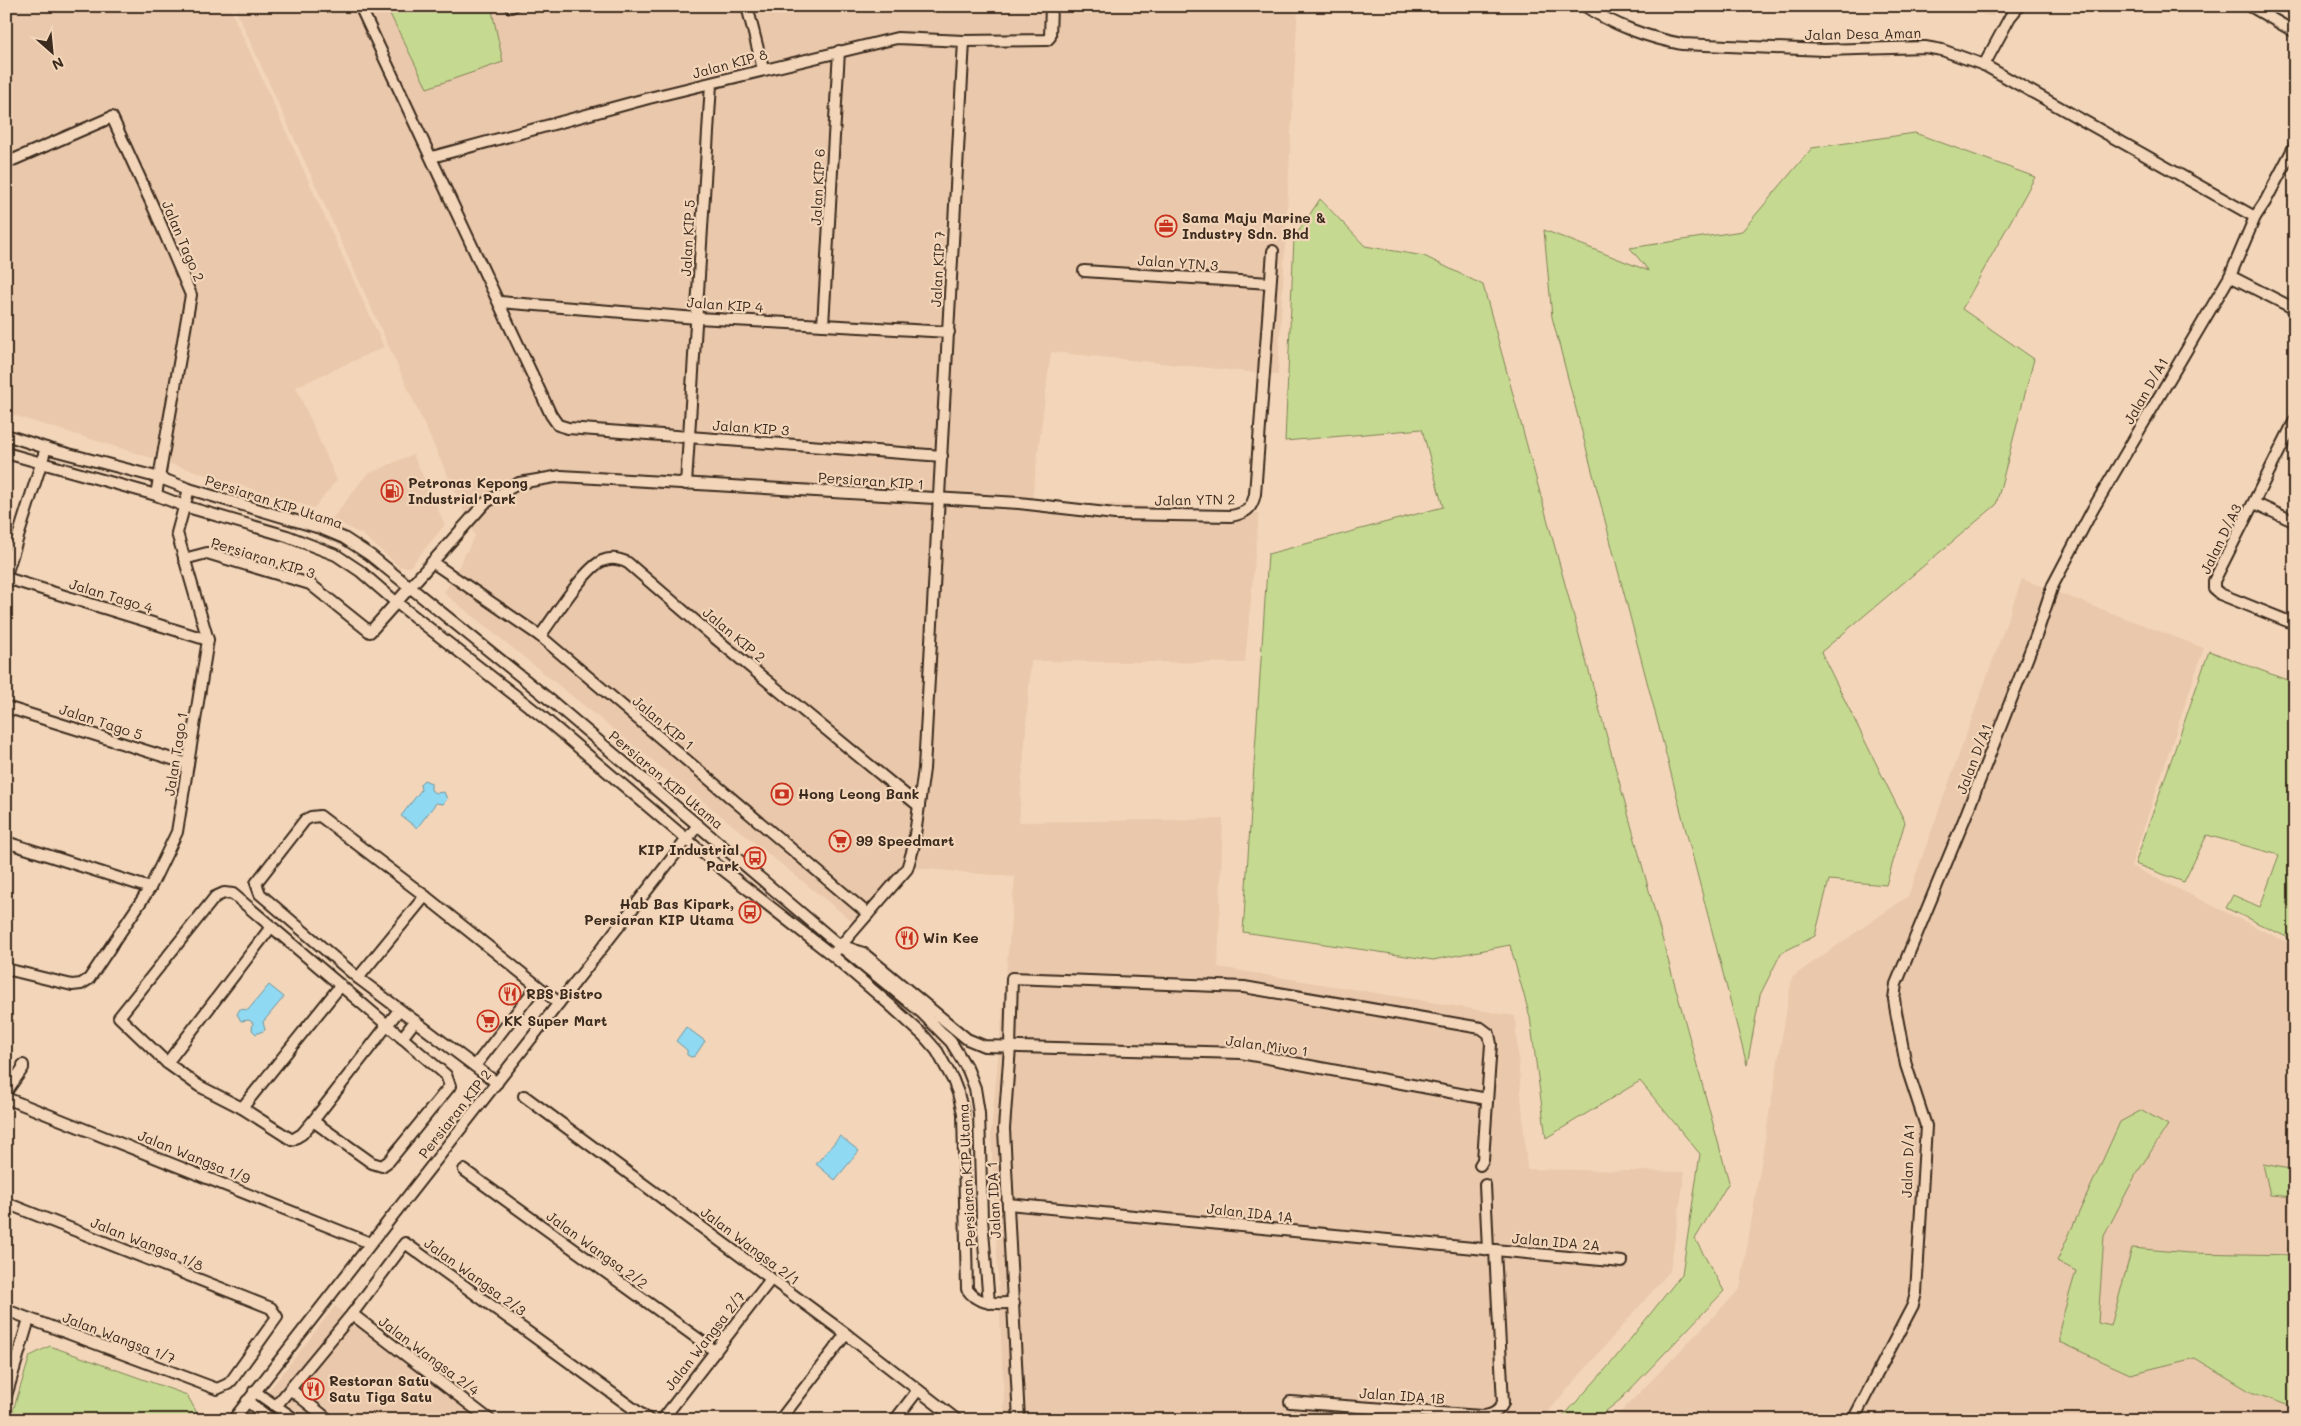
<svg xmlns="http://www.w3.org/2000/svg" width="2301" height="1426" viewBox="0 0 2301 1426" font-family="Mali,sans-serif">
  <style>
    .built { fill: #eac8ab }
    .green { fill: #c5da90; stroke: #808257 }
    .water { fill: #90d9f2; stroke: #6e939d }
    .lines { fill: none; stroke-linecap: round; stroke-linejoin: round }
    .minor-casing { stroke: #3b2a1e; stroke-width: 14 }
    .minor { stroke: #f3d6b9; stroke-width: 10 }
    .labels { text-anchor: middle; stroke-width: 4.5; stroke-linejoin: round; paint-order: stroke }
    .street-label { font-size: 14px; fill: #3b2a1e; stroke: #f3d6b9 }
    .poi-label { font-size: 14px; font-weight: bold; fill: #3b2a1e; stroke: #f3d6b9; text-anchor: start }
  </style>
  <rect width="100%" height="100%" fill="#f3d6b9"/>
  <filter id="ink" filterUnits="userSpaceOnUse"><feTurbulence type="fractalNoise" baseFrequency=".02" numOctaves="2"/><feDisplacementMap in="SourceGraphic" scale="10" xChannelSelector="R" yChannelSelector="G"/><feConvolveMatrix kernelMatrix="1 2 1 2 8 2 1 2 1" color-interpolation-filters="sRGB"/></filter>
  <g filter="url(#ink)">
    <g class="built">
      <polygon points="6,6 229,6 384,347 296,387 337,480 314,508 6,413"/>
      <polygon points="234,6 1298,6 1278,375 1051,352 1032,499 1259,513 1245,663 1031,661 1019,822 1223,819 1218,967 1515,1016 1527,1169 1685,1172 1670,1271 1541,1420 1005,1420 991,1133 1015,877 915,868 858,926 444,593 475,536"/>
      <polygon points="1956,6 1998,6 1993,16 1957,10"/>
      <polygon points="413,454 445,525 410,567 400,567 363,535 332,519 366,475"/>
      <polygon points="2022,579 2204,648 2131,866 2295,946 2295,1420 1613,1420 1740,1289 1792,977 1908,896"/>
      <polygon points="335,1306 480,1420 336,1420 329,1414 324,1420 246,1420"/>
    </g>
    <g class="green">
      <polygon points="386,6 491,6 503,62 427,88"/>
      <polygon points="1915,133 2035,177 1962,309 2034,359 1996,505 1821,652 1905,822 1886,885 1829,880 1815,936 1781,953 1760,995 1747,1065 1552,317 1544,230 1649,271 1630,248 1742,231 1812,148"/>
      <polygon points="1320,199 1365,246 1424,256 1483,285 1729,1182 1695,1239 1724,1291 1621,1399 1595,1420 1560,1420 1612,1362 1682,1274 1700,1154 1640,1081 1546,1138 1530,1017 1510,945 1433,960 1243,932 1268,554 1443,507 1422,429 1285,441 1294,238"/>
      <polygon points="2209,651 2295,683 2295,941 2226,908 2233,895 2260,907 2279,855 2207,835 2184,882 2135,864"/>
      <polygon points="2142,1110 2168,1125 2135,1176 2104,1236 2098,1323 2111,1326 2132,1248 2189,1253 2295,1255 2295,1408 2251,1392 2195,1358 2130,1374 2060,1342 2060,1326 2076,1271 2057,1261 2120,1122"/>
      <polygon points="2263,1164 2295,1170 2295,1197 2270,1195"/>
      <polygon points="50,1346 187,1395 201,1420 10,1420 30,1356"/>
    </g>
    <g class="water">
      <polygon points="424,780 431,783 431,790 435,793 444,792 447,799 443,804 436,803 417,828 401,816 421,790 420,784"/>
      <polygon points="269,985 284,997 263,1022 265,1030 256,1034 252,1030 253,1023 249,1020 241,1021 237,1014 240,1009 248,1010"/>
      <polygon points="686,1027 705,1041 695,1056 691,1057 687,1055 687,1050 676,1041"/>
      <polygon points="840,1136 859,1151 835,1180 816,1164"/>
    </g>
    <g class="lines">
      <g class="minor-casing">
        <g id="minor">
          <polyline points="360,6 551,415 558,425 568,428 942,456"/>
          <polyline points="747,6 763,69"/>
          <path d="M 1585,6 C 1613,25 1649,38 1682,44 L 1824,50 L 1925,47 L 1942,50 L 1984,65 L 2255,217"/>
          <polyline points="2250,6 2295,32"/>
          <polyline points="511,7 513,6"/>
          <polyline points="1984,65 2010,17 2019,6"/>
          <polyline points="432,157 649,98 897,38 964,41 1047,40 1050,37 1051,6"/>
          <polyline points="6,163 112,117 155,211 191,295 156,495"/>
          <polyline points="1084,271 1270,283"/>
          <polyline points="2230,276 2295,309"/>
          <polyline points="500,302 697,318 949,332"/>
          <polyline points="823,325 839,51"/>
          <polyline points="2295,420 2214,581 2214,589 2220,594 2295,624"/>
          <polyline points="6,435 46,448 160,478 189,489 320,528 344,538 370,555 555,704 840,946 921,1012 951,1042 968,1070 975,1088 979,1113 982,1219 989,1303"/>
          <path d="M 6,453 L 156,495 L 184,506 L 287,536 L 336,555 L 360,571 L 397,603 L 544,718 L 717,865 L 832,955 L 889,1004 L 923,1035 L 937,1051 L 953,1080 L 958,1093 L 963,1113 L 967,1289 C 978,1306 996,1303 1014,1303"/>
          <polyline points="686,484 711,84"/>
          <polyline points="2254,503 2295,522"/>
          <path d="M 184,559 L 207,553 L 310,584 L 370,632 L 485,503 L 519,483 L 561,476 L 1019,503 L 1115,514 L 1231,516 C 1246,513 1252,509 1255,494 L 1273,251"/>
          <polyline points="432,562 540,636 868,914"/>
          <polyline points="6,575 46,448"/>
          <polyline points="6,578 208,640"/>
          <path d="M 540,636 C 553,619 584,569 602,561 C 611,557 620,559 628,563 L 715,638 L 919,806"/>
          <polyline points="6,707 188,764"/>
          <polyline points="6,842 150,888"/>
          <polyline points="846,947 863,953 967,1039 984,1046 1241,1053 1487,1099"/>
          <polyline points="836,951 907,869 913,849 924,769 964,41"/>
          <polyline points="6,969 72,985 81,984 89,979 150,888 177,832 208,640 177,533 189,489"/>
          <polyline points="358,978 425,896"/>
          <polyline points="402,1038 415,1021"/>
          <polyline points="167,1063 271,927"/>
          <polyline points="475,1066 537,986"/>
          <polyline points="497,1083 358,978 260,894 256,883 305,820 311,817 320,816 425,896 559,1003"/>
          <polyline points="6,1092 23,1068 23,1065"/>
          <polyline points="524,1096 846,1334 957,1420"/>
          <polyline points="6,1098 370,1243"/>
          <polyline points="242,1108 341,985"/>
          <polyline points="313,1121 372,1163 382,1166 389,1161 450,1086 446,1075 233,894 224,893 215,897 119,1017 167,1063 199,1086 242,1108 292,1140 302,1134 313,1121 399,1010"/>
          <polyline points="464,1170 715,1351"/>
          <polyline points="1485,1185 1488,1250"/>
          <polyline points="6,1203 271,1308 277,1317 232,1380 228,1384 217,1389 6,1310"/>
          <polyline points="1008,1204 1622,1262"/>
          <polyline points="352,1314 490,1420"/>
          <polyline points="290,1389 329,1420"/>
          <polyline points="254,1391 296,1420"/>
          <polyline points="6,1396 29,1319"/>
          <polyline points="247,1401 272,1420"/>
          <path d="M 1290,1402 L 1481,1416 C 1491,1416 1498,1413 1503,1403 L 1495,1250"/>
          <polyline points="276,1406 352,1314 405,1243 649,1420"/>
          <polyline points="233,1420 698,825"/>
          <polyline points="662,1420 771,1279"/>
          <polyline points="780,1420 846,1334"/>
          <polyline points="895,1420 918,1390"/>
          <polyline points="1019,1420 1004,1129 1010,1047 1012,978 1244,987 1481,1028 1489,1034 1491,1044 1483,1160 1480,1165"/>
          <polyline points="1853,1420 1913,1305 1916,1293 1926,1126 1906,1065 1896,1012 1894,999 1896,984 1964,820 2036,636 2053,585 2093,509 2230,276 2255,217 2265,202 2295,145"/>
        </g>
      </g>
      <use href="#minor" class="minor"/>
    </g>
  </g>
  <defs>
    <g id="office-ring" transform="scale(1.125)"><circle r="9.5" fill="#f3d6b9" stroke="#c8321e" stroke-width="1.5"/><path d="M-6-3h4V-5.5h4V-3h4V5H-6ZM-1-4.5V-3h2v-1.5ZM-6 0V1H6V0Z" fill="#c8321e"/></g>
    <g id="fuel-ring" transform="scale(1.125)"><circle r="9.5" fill="#f3d6b9" stroke="#c8321e" stroke-width="1.5"/><path d="M-5.5-6h7V0h2V4h1.3V-2.5L3-4.5l.8-.8L6-3V5H2.5V1h-1V6h-7ZM-4.2-4.7v3.2H.2V-4.7Z" fill="#c8321e"/></g>
    <g id="bank-ring" transform="scale(1.125)"><circle r="9.5" fill="#f3d6b9" stroke="#c8321e" stroke-width="1.5"/><path d="M-6-4H6V4H-6ZM0-2.3a2.3 2.3 0 1 0 0 4.6a2.3 2.3 0 1 0 0-4.6Z" fill="#c8321e"/></g>
    <g id="supermarket-ring" transform="scale(1.125)"><circle r="9.5" fill="#f3d6b9" stroke="#c8321e" stroke-width="1.5"/><path d="M-6-5.5h2.5l.6 2H6L4.5 2H-2.5L-4.4-4H-6ZM-1.5 3.2a1.3 1.3 0 1 0 .1 0ZM3 3.2a1.3 1.3 0 1 0 .1 0Z" fill="#c8321e"/></g>
    <g id="bus-ring" transform="scale(1.125)"><circle r="9.5" fill="#f3d6b9" stroke="#c8321e" stroke-width="1.5"/><path d="M-5-6H5V4H4V6H2V4H-2V6H-4V4H-5ZM-3.5-4V0h7V-4ZM-3.5 1.2v1.5H-2V1.2ZM2 1.2v1.5H3.5V1.2Z" fill="#c8321e"/></g>
    <g id="restaurant-ring" transform="scale(1.125)"><circle r="9.5" fill="#f3d6b9" stroke="#c8321e" stroke-width="1.5"/><path d="M-5-6h1v4h1v-4h1v4h1v-4h1v5L-1.5 .5V6h-2V.5L-5-1ZM5-6V6H3V1.5H1.5Q1.5-4 5-6Z" fill="#c8321e"/></g>
  </defs>
  <g fill-rule="evenodd">
    <use href="#office-ring" x="1166" y="226"/>
    <use href="#fuel-ring" x="392" y="491"/>
    <use href="#bank-ring" x="782" y="794"/>
    <use href="#supermarket-ring" x="840" y="841"/>
    <use href="#bus-ring" x="755" y="858"/>
    <use href="#bus-ring" x="750" y="912"/>
    <use href="#restaurant-ring" x="907" y="938"/>
    <use href="#restaurant-ring" x="510" y="994"/>
    <use href="#supermarket-ring" x="488" y="1021"/>
    <use href="#restaurant-ring" x="313" y="1389"/>
  </g>
  <g class="labels">
    <g class="street-label">
      <text transform="translate(1863 34) rotate(-1)" y="5">Jalan Desa Aman</text>
      <text transform="translate(730 64) rotate(-15)" y="5">Jalan KIP 8</text>
      <text transform="translate(818 187) rotate(-87)" y="5">Jalan KIP 6</text>
      <text transform="translate(688 238) rotate(-87)" y="5">Jalan KIP 5</text>
      <text transform="translate(183 241) rotate(67)" y="5">Jalan Tago 2</text>
      <text transform="translate(1178 263) rotate(4)" y="5">Jalan YTN 3</text>
      <text transform="translate(938 269) rotate(-87)" y="5">Jalan KIP 7</text>
      <text transform="translate(725 305) rotate(4)" y="5">Jalan KIP 4</text>
      <text transform="translate(2146 391) rotate(-60)" y="5">Jalan D/A1</text>
      <text transform="translate(751 428) rotate(4)" y="5">Jalan KIP 3</text>
      <text transform="translate(871 481) rotate(4)" y="5">Persiaran KIP 1</text>
      <text transform="translate(1195 500) rotate(-1)" y="5">Jalan YTN 2</text>
      <text transform="translate(274 502) rotate(18)" y="5">Persiaran KIP Utama</text>
      <text transform="translate(2221 539) rotate(-64)" y="5">Jalan D/A3</text>
      <text transform="translate(263 558) rotate(17)" y="5">Persiaran KIP 3</text>
      <text transform="translate(111 596) rotate(17)" y="5">Jalan Tago 4</text>
      <text transform="translate(734 635) rotate(40)" y="5">Jalan KIP 2</text>
      <text transform="translate(101 722) rotate(18)" y="5">Jalan Tago 5</text>
      <text transform="translate(663 723) rotate(40)" y="5">Jalan KIP 1</text>
      <text transform="translate(176 754) rotate(-81)" y="5">Jalan Tago 1</text>
      <text transform="translate(1974 759) rotate(-69)" y="5">Jalan D/A1</text>
      <text transform="translate(666 780) rotate(40)" y="5">Persiaran KIP Utama</text>
      <text transform="translate(1267 1046) rotate(8)" y="5">Jalan Mivo 1</text>
      <text transform="translate(455 1114) rotate(-52)" y="5">Persiaran KIP 2</text>
      <text transform="translate(194 1157) rotate(22)" y="5">Jalan Wangsa 1/9</text>
      <text transform="translate(1908 1161) rotate(-88)" y="5">Jalan D/A1</text>
      <text transform="translate(967 1175) rotate(-93)" y="5">Persiaran KIP Utama</text>
      <text transform="translate(994 1200) rotate(-93)" y="5">Jalan IDA 1</text>
      <text transform="translate(1250 1213) rotate(6)" y="5">Jalan IDA 1A</text>
      <text transform="translate(1556 1242) rotate(5)" y="5">Jalan IDA 2A</text>
      <text transform="translate(147 1244) rotate(22)" y="5">Jalan Wangsa 1/8</text>
      <text transform="translate(750 1246) rotate(37)" y="5">Jalan Wangsa 2/1</text>
      <text transform="translate(597 1250) rotate(36)" y="5">Jalan Wangsa 2/2</text>
      <text transform="translate(475 1277) rotate(36)" y="5">Jalan Wangsa 2/3</text>
      <text transform="translate(119 1338) rotate(21)" y="5">Jalan Wangsa 1/7</text>
      <text transform="translate(705 1341) rotate(-52)" y="5">Jalan Wangsa 2/7</text>
      <text transform="translate(429 1356) rotate(37)" y="5">Jalan Wangsa 2/4</text>
      <text transform="translate(1402 1396) rotate(4)" y="5">Jalan IDA 1B</text>
    </g>
    <g class="poi-label">
      <text x="1182" y="223">Sama Maju Marine &amp;<tspan x="1182" dy="16">Industry Sdn. Bhd</tspan></text>
      <text x="408" y="488">Petronas Kepong<tspan x="408" dy="16">Industrial Park</tspan></text>
      <text x="798" y="799">Hong Leong Bank</text>
      <text x="856" y="846">99 Speedmart</text>
      <text x="739" y="855" text-anchor="end">KIP Industrial<tspan x="739" dy="16">Park</tspan></text>
      <text x="734" y="909" text-anchor="end">Hab Bas Kipark,<tspan x="734" dy="16">Persiaran KIP Utama</tspan></text>
      <text x="923" y="943">Win Kee</text>
      <text x="526" y="999">RBS Bistro</text>
      <text x="504" y="1026">KK Super Mart</text>
      <text x="329" y="1386">Restoran Satu<tspan x="329" dy="16">Satu Tiga Satu</tspan></text>
    </g>
  </g>
  <rect width="2301" height="1426" fill="none" stroke="#f3d6b9" stroke-width="25"/>
  <rect x="12" y="12" width="2276" height="1401" fill="none" stroke="#3b2a1e" stroke-width="2" filter="url(#ink)"/>
  <g transform="translate(52 52) rotate(153)" stroke="#f3d6b9" stroke-width="4" paint-order="stroke">
  <path d="M0-4L9 19L0 12L-9 19Z" fill="#3b2a1e"/>
  <text y="-8" font-size="14" font-weight="bold" text-anchor="middle" fill="#3b2a1e">N</text>
  </g>
</svg>
